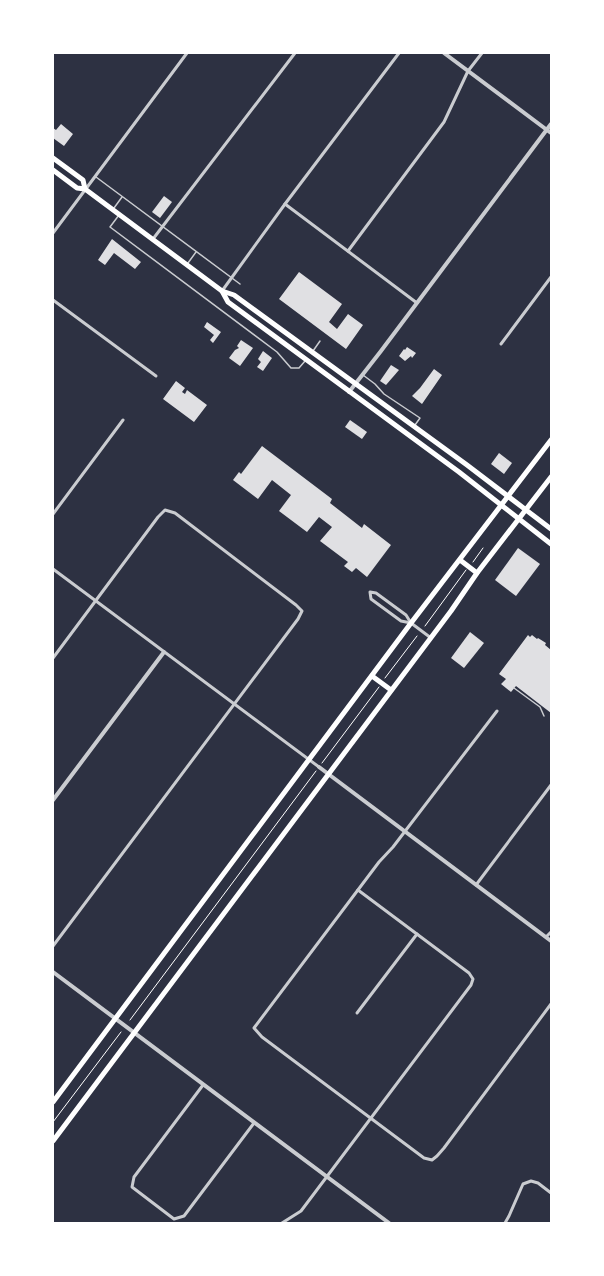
<svg xmlns="http://www.w3.org/2000/svg" width="604" height="1276" viewBox="0 0 604 1276" font-family="'Titillium Web',sans-serif">
  <style>
    .building { fill: #e0e0e3 }
    .lines { fill: none; stroke-linecap: round; stroke-linejoin: round }
    .path { stroke: #fff; stroke-width: 1 }
    .service { stroke: #caccd0; stroke-width: 1.5 }
    .minor { stroke: #caccd0; stroke-width: 3 }
    .tertiary { stroke: #caccd0; stroke-width: 4 }
    .primary { stroke: #fff; stroke-width: 5 }
  </style>
  <rect width="100%" height="100%" fill="#2d3142"/>
  <g class="building">
    <polygon points="61,124 73,134 64,146 53,138 53,128 56,130"/>
    <polygon points="164,196 172,202 160,218 152,212"/>
    <polygon points="112,239 141,262 135,269 114,253 105,265 98,260"/>
    <polygon points="299,272 342,304 329,322 337,329 348,314 363,325 346,349 279,299"/>
    <polygon points="207,322 221,332 213,343 210,340 214,335 204,327"/>
    <polygon points="241,340 253,348 240,366 229,358 235,350 239,348 237,346"/>
    <polygon points="407,347 416,353 412,358 411,356 405,361 399,356 404,349 405,350"/>
    <polygon points="263,351 272,358 263,371 257,367 261,362 258,359"/>
    <polygon points="391,365 399,370 386,385 380,381"/>
    <polygon points="434,369 442,375 422,404 412,396 420,388"/>
    <polygon points="176,381 185,388 182,392 185,394 187,390 207,405 194,422 163,399"/>
    <polygon points="350,420 367,432 362,439 345,427"/>
    <polygon points="262,446 332,499 330,503 362,528 364,524 391,545 367,577 356,568 352,572 344,566 348,562 320,541 332,527 319,517 307,532 279,511 291,495 272,480 258,499 233,480 239,472 241,474"/>
    <polygon points="499,453 512,463 504,474 491,464"/>
    <polygon points="518,548 540,564 516,596 495,580"/>
    <polygon points="470,632 484,643 464,668 451,658"/>
    <polygon points="528,635 530,637 532,635 537,639 538,638 546,643 545,645 551,650 551,713 516,686 511,692 501,684 506,679 499,674"/>
  </g>
  <g class="lines">
    <g class="path">
      <polyline points="473,562 483,548"/>
      <polyline points="425,626 466,570"/>
      <polyline points="385,678 417,636"/>
      <polyline points="322,763 379,687"/>
      <polyline points="130,1020 316,771"/>
      <polyline points="53,1122 121,1032"/>
    </g>
    <g class="service">
      <polyline points="96,177 240,284"/>
      <polyline points="114,208 122,197"/>
      <polyline points="119,215 110,227 277,352 291,368 299,368 305,361"/>
      <polyline points="188,263 196,252"/>
      <polyline points="313,351 320,341"/>
      <polyline points="363,375 375,384 384,394 420,418 415,425"/>
      <polyline points="514,688 540,707 544,716"/>
    </g>
    <g class="minor">
      <polyline points="285,204 417,303"/>
      <polyline points="53,233 187,53"/>
      <polyline points="153,239 295,53"/>
      <polyline points="348,251 444,122 468,71 482,53"/>
      <polyline points="222,291 285,204 399,53"/>
      <polyline points="53,300 156,376"/>
      <polyline points="501,344 551,277"/>
      <polyline points="53,514 123,420"/>
      <polyline points="53,569 319,767"/>
      <polyline points="411,623 401,621 371,599 370,592 376,593 406,615 411,623 431,638"/>
      <polyline points="53,658 158,517 165,510 175,513 296,605 302,611 298,619 53,946"/>
      <polyline points="497,711 393,847 379,862 254,1028 262,1037 424,1158 432,1160 437,1156 444,1148 551,1004"/>
      <polyline points="476,885 551,785"/>
      <polyline points="546,937 551,932"/>
      <polyline points="357,1013 417,934"/>
      <polyline points="203,1085 134,1177 132,1187 174,1219 184,1216 254,1123"/>
      <polyline points="282,1223 301,1211 471,985 473,979 469,973 358,890"/>
      <polyline points="505,1223 509,1216 523,1184 531,1181 538,1183 551,1193"/>
    </g>
    <g class="tertiary">
      <polyline points="444,53 551,133"/>
      <polyline points="349,392 381,351 551,124"/>
      <polyline points="319,767 551,941"/>
      <polyline points="53,800 164,652"/>
      <polyline points="53,972 389,1223"/>
    </g>
    <g class="primary">
      <polyline points="53,158 83,180 85,189"/>
      <polyline points="53,170 77,188 85,189 222,291 234,295 467,465 551,529"/>
      <polyline points="222,291 228,302 459,472 551,544"/>
      <polyline points="460,560 477,573"/>
      <polyline points="372,676 391,690"/>
      <polyline points="53,1102 411,623 551,440"/>
      <polyline points="53,1141 451,611 477,573 551,477"/>
    </g>
  </g>
  <rect width="604" height="1276" fill="none" stroke="#ffffff" stroke-width="108"/>
</svg>
